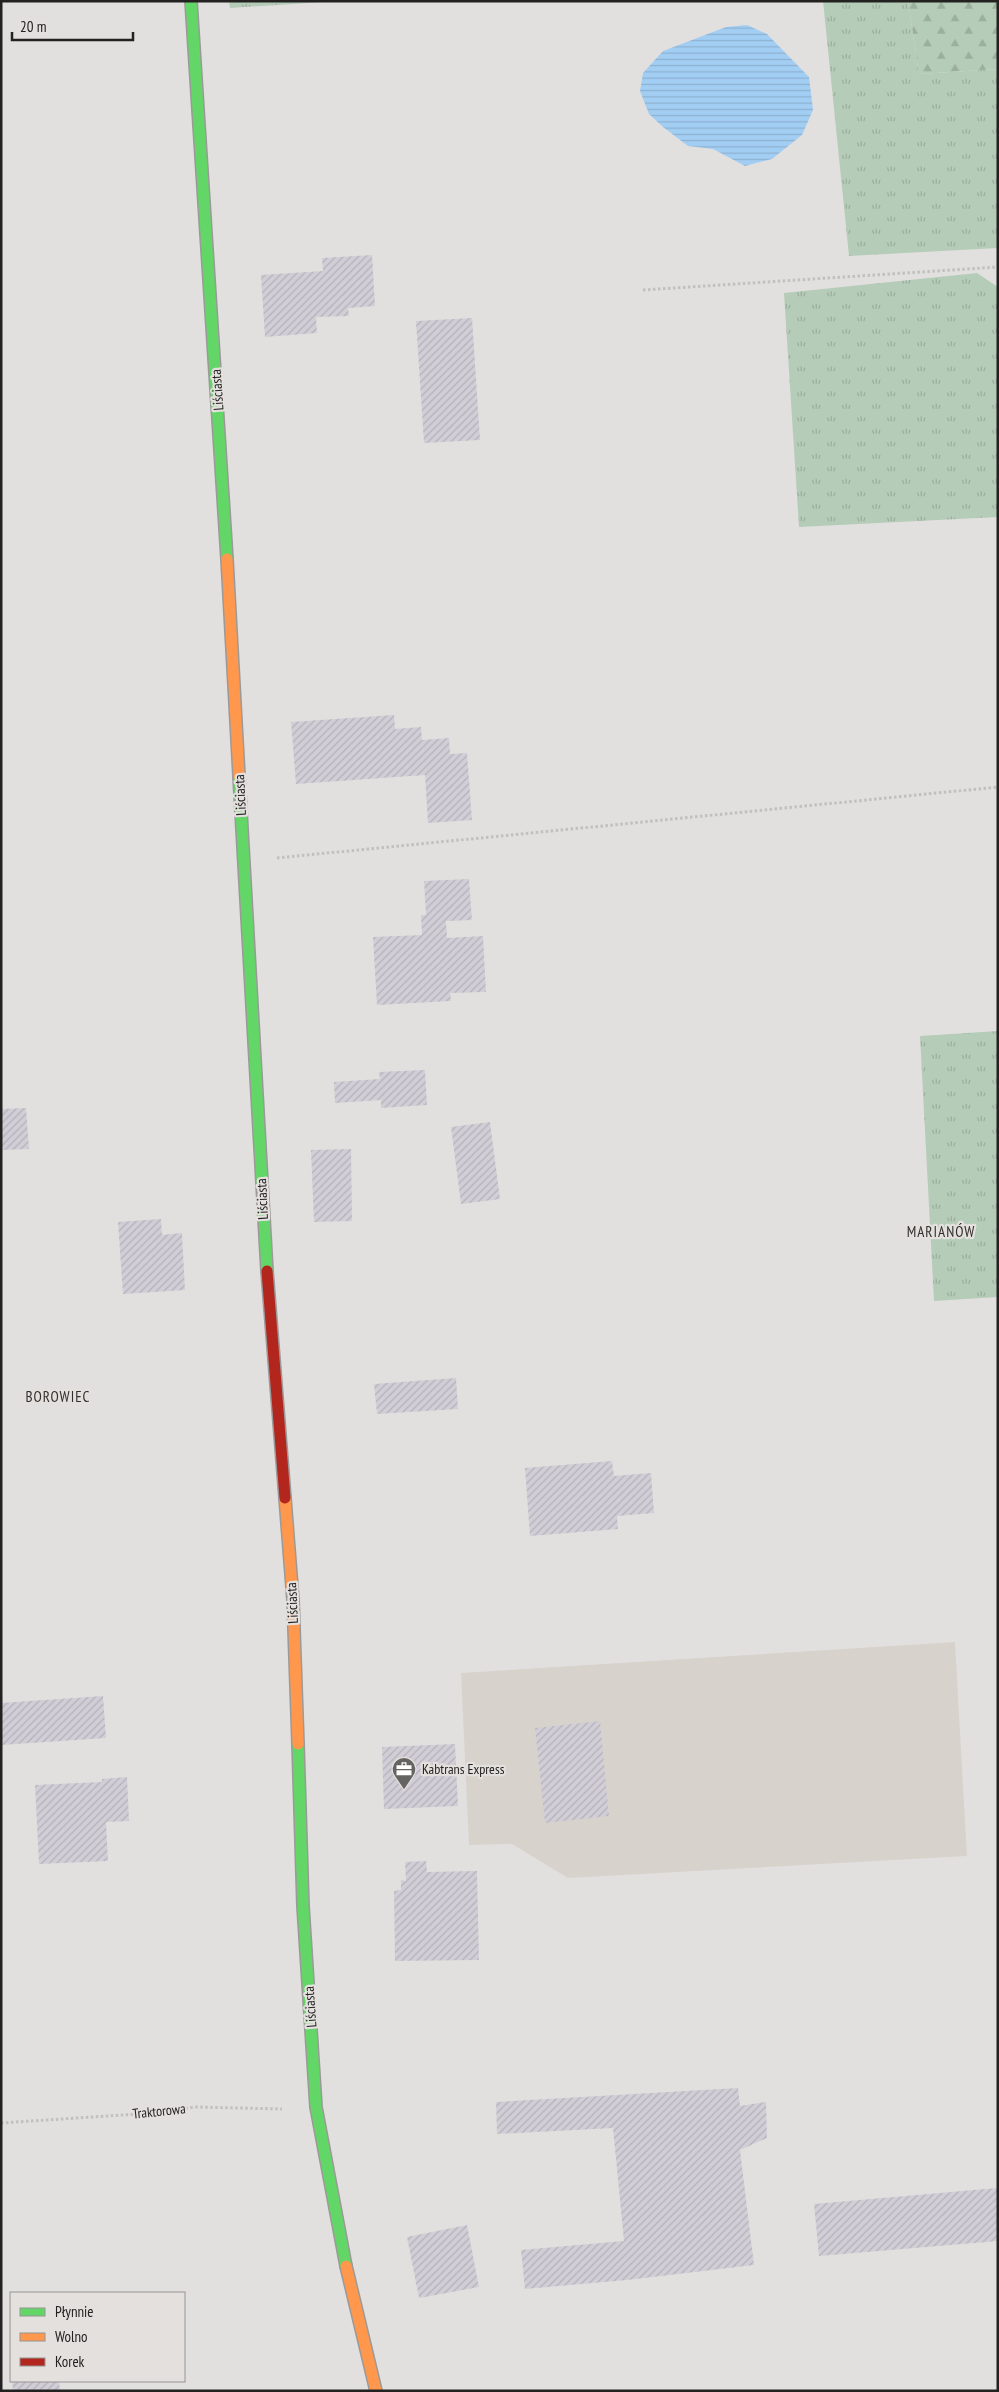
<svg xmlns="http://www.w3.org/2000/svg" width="999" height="2392" viewBox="0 0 999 2392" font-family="'PT Sans Narrow',sans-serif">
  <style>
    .built { fill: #d8d2cd }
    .grass { fill: url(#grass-tufts) }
    .forest { fill: url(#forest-firs) }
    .water { fill: url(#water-rules) }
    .building { fill: url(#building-hatch) }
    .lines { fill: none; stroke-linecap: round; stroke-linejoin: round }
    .fast-casing { stroke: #9c9a99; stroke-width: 14 }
    .slow-casing { stroke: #9c9a99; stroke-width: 14 }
    .jam-casing { stroke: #9c9a99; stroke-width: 14 }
    .path { stroke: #c0c0bf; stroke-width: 3; stroke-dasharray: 2.5 2.5; stroke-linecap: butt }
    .fast { stroke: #63d668; stroke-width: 11 }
    .slow { stroke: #ff974d; stroke-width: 11 }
    .jam { stroke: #b3261e; stroke-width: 11 }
    .labels { text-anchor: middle; stroke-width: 4.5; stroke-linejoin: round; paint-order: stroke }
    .street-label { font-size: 14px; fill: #232221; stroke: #e3e0dd }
    .poi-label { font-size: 14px; fill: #232221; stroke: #e3e0dd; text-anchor: start }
    .neighbourhood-label { font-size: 15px; letter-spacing: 1px; fill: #32302e; stroke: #e3e0dd }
  </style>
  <defs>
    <pattern id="grass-tufts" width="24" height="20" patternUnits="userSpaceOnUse" patternTransform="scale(1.25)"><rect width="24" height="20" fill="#b5ccb8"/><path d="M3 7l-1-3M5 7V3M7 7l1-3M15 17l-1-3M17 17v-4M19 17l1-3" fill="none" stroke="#9baf9e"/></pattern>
    <pattern id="forest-firs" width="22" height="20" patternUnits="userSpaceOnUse" patternTransform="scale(1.25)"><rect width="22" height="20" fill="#b5ccb8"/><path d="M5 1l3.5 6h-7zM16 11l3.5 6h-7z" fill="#9baf9e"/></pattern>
    <pattern id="water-rules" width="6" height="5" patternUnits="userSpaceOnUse" patternTransform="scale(1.25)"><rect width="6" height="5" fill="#a3cef3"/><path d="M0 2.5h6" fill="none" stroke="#8cb1d0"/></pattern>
    <pattern id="building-hatch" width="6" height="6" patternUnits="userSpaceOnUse" patternTransform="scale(1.25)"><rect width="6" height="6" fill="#d2ced7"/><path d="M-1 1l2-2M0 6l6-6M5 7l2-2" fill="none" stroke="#b4b1b8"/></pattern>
  </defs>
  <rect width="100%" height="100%" fill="#e2e0de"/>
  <polygon class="built" points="955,1642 967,1856 568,1878 512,1844 469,1845 461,1673"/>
  <g class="grass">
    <polygon points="229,1 340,1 230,8"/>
    <polygon points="823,1 908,1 919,74 998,69 998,248 849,256"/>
    <polygon points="977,273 998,287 998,517 799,527 784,293"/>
    <polygon points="998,1031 998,1297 934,1301 920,1036"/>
  </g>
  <polygon class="forest" points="908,1 998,1 998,69 919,74"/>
  <polygon class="water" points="747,25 767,34 809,77 813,110 802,135 772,159 745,166 713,149 688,146 663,127 649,114 640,91 643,73 663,51 726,27"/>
  <g class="building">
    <polygon points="372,255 375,306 348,308 349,316 316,317 317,333 265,337 261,275 323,271 322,258"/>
    <polygon points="472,318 480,440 424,443 416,321"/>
    <polygon points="394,715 395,729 421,727 422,740 449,738 450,754 467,753 472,820 428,823 425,775 296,784 291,722"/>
    <polygon points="469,879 472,920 446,921 447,938 483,936 486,992 450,993 451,1001 377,1005 373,937 422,935 421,915 426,915 424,881"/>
    <polygon points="425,1070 427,1105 381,1108 381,1100 335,1103 334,1082 380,1079 379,1072"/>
    <polygon points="26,1108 29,1149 1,1150 1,1109"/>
    <polygon points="490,1122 500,1199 461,1204 451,1127"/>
    <polygon points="351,1149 352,1221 314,1222 311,1150"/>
    <polygon points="161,1219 162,1235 182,1233 185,1290 123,1294 118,1222"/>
    <polygon points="456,1378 458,1409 377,1414 374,1384"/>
    <polygon points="612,1461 614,1476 651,1473 654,1513 617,1516 618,1529 530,1536 525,1468"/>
    <polygon points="103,1696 106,1738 1,1745 1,1703"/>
    <polygon points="600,1721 609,1816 545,1823 535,1728"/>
    <polygon points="455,1744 458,1806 384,1809 382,1747"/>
    <polygon points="127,1777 129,1821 106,1822 108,1861 39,1864 35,1785 102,1782 102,1779"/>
    <polygon points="426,1861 427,1872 477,1871 479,1960 395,1961 394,1891 401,1890 401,1880 406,1881 405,1862"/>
    <polygon points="738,2088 740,2106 766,2102 767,2138 740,2150 754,2265 627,2280 525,2289 521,2250 624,2241 613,2128 497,2134 496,2102"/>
    <polygon points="997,2188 998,2241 819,2256 814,2204"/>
    <polygon points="467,2225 479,2287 419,2298 407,2237"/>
    <polygon points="12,2381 59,2381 60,2391 13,2391"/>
  </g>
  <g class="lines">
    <g class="fast-casing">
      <g id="fast">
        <polyline points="191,1 227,559"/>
        <polyline points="239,776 267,1271"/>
        <polyline points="298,1744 303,1906 316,2107 346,2266"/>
      </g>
    </g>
    <g class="slow-casing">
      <g id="slow">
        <polyline points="227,559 239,776"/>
        <polyline points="285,1498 293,1600 298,1744"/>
        <polyline points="346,2266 376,2391"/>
      </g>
    </g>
    <g class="jam-casing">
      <polyline id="jam" points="267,1271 285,1498"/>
    </g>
    <g class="path">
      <polyline points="643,290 998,267"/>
      <polyline points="277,858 998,787"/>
      <polyline points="1,2123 153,2113 195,2107 282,2109"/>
    </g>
    <use href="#fast" class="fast"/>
    <use href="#slow" class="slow"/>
    <use href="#jam" class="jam"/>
  </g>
  <defs>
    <g id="office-pin" transform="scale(1.25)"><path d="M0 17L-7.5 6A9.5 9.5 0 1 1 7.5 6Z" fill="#666463" stroke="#e3e0dd"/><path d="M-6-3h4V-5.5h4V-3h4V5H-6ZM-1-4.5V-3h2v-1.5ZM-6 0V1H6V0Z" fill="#fff"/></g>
  </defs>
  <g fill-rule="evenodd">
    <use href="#office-pin" x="404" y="1769"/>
  </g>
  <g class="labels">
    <g class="street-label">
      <text transform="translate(217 390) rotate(-94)" y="5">Liściasta</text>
      <text transform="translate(240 795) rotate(-93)" y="5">Liściasta</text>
      <text transform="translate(262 1199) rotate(-93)" y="5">Liściasta</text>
      <text transform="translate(292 1603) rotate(-93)" y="5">Liściasta</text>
      <text transform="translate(310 2007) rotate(-94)" y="5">Liściasta</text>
      <text transform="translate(159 2111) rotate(-6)" y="5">Traktorowa</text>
    </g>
    <g class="poi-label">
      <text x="422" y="1774">Kabtrans Express</text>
    </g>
    <g class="neighbourhood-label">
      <text x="941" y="1237">MARIANÓW</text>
      <text x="58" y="1402">BOROWIEC</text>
    </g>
  </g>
  <rect width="999" height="2392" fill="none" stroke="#232221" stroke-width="5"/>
  <rect x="10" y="2292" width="175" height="90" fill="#e3e0dd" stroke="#969492"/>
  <rect x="20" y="2308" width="25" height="8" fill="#63d668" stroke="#969492"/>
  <text x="55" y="2317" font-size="15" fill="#232221">Płynnie</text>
  <rect x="20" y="2333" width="25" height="8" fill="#ff974d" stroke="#969492"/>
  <text x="55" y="2342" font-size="15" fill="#232221">Wolno</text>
  <rect x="20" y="2358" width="25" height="8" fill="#b3261e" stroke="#969492"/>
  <text x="55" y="2367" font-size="15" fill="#232221">Korek</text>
  <path d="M12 32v8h121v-8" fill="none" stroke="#232221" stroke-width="2.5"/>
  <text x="20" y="32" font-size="15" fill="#232221" stroke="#e3e0dd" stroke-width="4" paint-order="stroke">20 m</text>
</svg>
